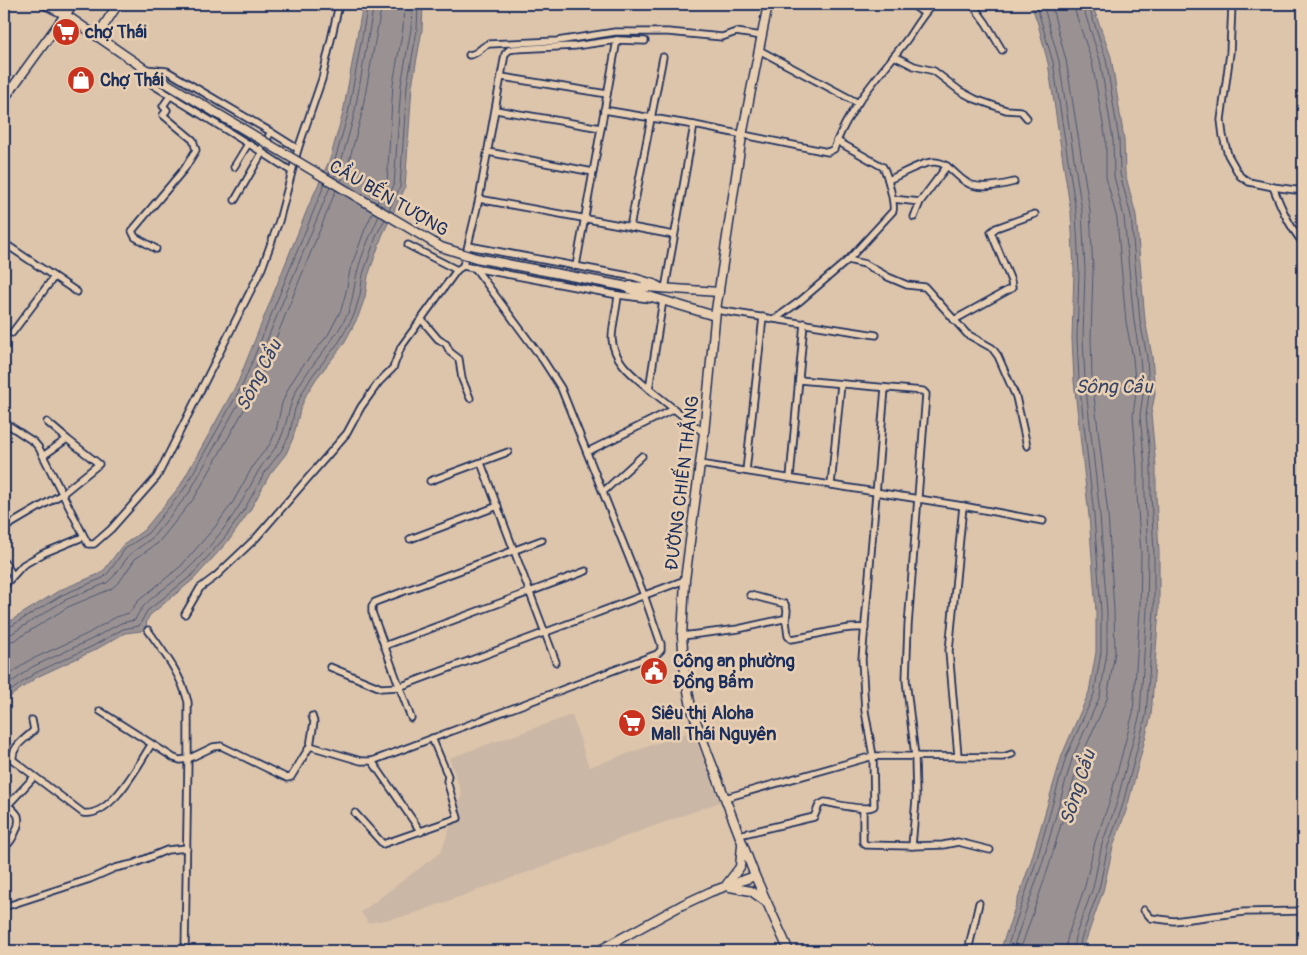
<svg xmlns="http://www.w3.org/2000/svg" width="1307" height="955" viewBox="0 0 1307 955" font-family="Pangolin,sans-serif">
  <style>
    .built { fill: #cbb7a5 }
    .water { fill: #9a9292; stroke: #676a7d }
    .lines { fill: none; stroke-linecap: round; stroke-linejoin: round }
    .shore { stroke: #4e5773; stroke-width: 1 }
    .street-casing { stroke: #1b2f5e; stroke-width: 9 }
    .secondary-casing { stroke: #1b2f5e; stroke-width: 11 }
    .street { stroke: #e9cfb1; stroke-width: 5.5 }
    .secondary { stroke: #e9cfb1; stroke-width: 8 }
    .secondary-bridge-casing { stroke: #1b2f5e; stroke-width: 11; stroke-linecap: butt }
    .secondary-bridge { stroke: #e9cfb1; stroke-width: 8 }
    .labels { text-anchor: middle; stroke-width: 5; stroke-linejoin: round; paint-order: stroke }
    .poi-label { font-size: 18px; font-weight: bold; fill: #1b2f5e; stroke: #e9cfb1; text-anchor: start }
    .street-label { font-size: 18px; fill: #1b2f5e; stroke: #e9cfb1 }
    .water-label { font-size: 19px; font-style: italic; fill: #344368; stroke: #e9cfb1 }
  </style>
  <rect width="100%" height="100%" fill="#ddc5ac"/>
  <filter id="ink" filterUnits="userSpaceOnUse"><feTurbulence type="fractalNoise" baseFrequency=".02" numOctaves="2"/><feDisplacementMap in="SourceGraphic" scale="10" xChannelSelector="R" yChannelSelector="G"/><feConvolveMatrix kernelMatrix="1 2 1 2 8 2 1 2 1" color-interpolation-filters="sRGB"/></filter>
  <g filter="url(#ink)">
    <polygon class="built" points="572,715 589,767 692,731 720,802 407,916 368,923 361,912 441,852 462,794 449,758"/>
    <g class="water">
      <polygon points="363,4 423,4 422,30 412,86 405,188 382,236 368,276 365,297 358,317 343,345 316,379 306,395 300,410 293,438 286,454 270,474 249,512 230,539 194,579 150,615 147,620 146,627 141,631 125,633 95,650 37,677 4,701 4,625 60,590 99,574 105,569 122,546 144,530 180,486 238,382 309,205 330,159 343,113"/>
      <polygon points="1031,4 1092,4 1111,57 1124,139 1125,173 1136,215 1145,320 1152,356 1155,394 1151,414 1156,467 1156,495 1159,553 1159,610 1151,716 1127,808 1113,847 1103,891 1086,940 1084,951 1000,951 1031,861 1062,755 1089,692 1096,652 1096,612 1089,516 1074,381 1072,338 1074,270 1071,213 1048,63 1038,24"/>
    </g>
    <g class="lines">
      <g class="shore">
        <polyline points="329,174 335,160 348,114 368,4"/>
        <polyline points="334,177 341,162 354,116 374,4"/>
        <polyline points="341,181 348,165 361,117 382,4"/>
        <polyline points="377,203 387,183 393,84 403,28 404,4"/>
        <polyline points="384,207 394,185 401,85 411,29 412,4"/>
        <polyline points="389,210 400,187 407,85 417,30 418,4"/>
        <polyline points="4,629 8,628 62,595 103,578 109,572 125,549 148,533 184,489 243,384 325,183"/>
        <polyline points="4,635 11,634 65,600 107,583 114,576 130,554 152,538 189,493 248,386 330,187"/>
        <polyline points="4,643 15,640 68,607 111,589 120,581 135,559 158,543 195,497 255,390 336,190"/>
        <polyline points="4,679 28,661 87,634 116,617 129,613 138,601 181,566 215,527 233,502 254,464 270,444 276,431 282,403 290,385 301,368 328,335 341,310 346,292 350,270 365,229 373,212"/>
        <path d="M 4,688 L 32,667 L 90,640 L 121,623 L 135,620 C 143,599 170,587 186,571 C 206,552 225,529 239,506 C 246,495 252,482 259,470 C 266,458 277,449 282,435 C 288,420 289,404 297,389 C 312,362 335,341 348,313 C 353,300 354,286 357,273 C 362,253 371,234 379,216"/>
        <polyline points="4,696 35,673 93,646 123,629 139,626 147,611 191,576 226,536 244,510 265,472 281,451 289,436 295,409 302,393 312,376 339,342 354,315 360,295 363,274 377,234 385,219"/>
        <polyline points="1006,951 1036,862 1066,757 1094,694 1101,652 1101,612 1094,515 1079,380 1077,338 1079,270 1076,212 1053,62 1036,4"/>
        <polyline points="1012,951 1042,864 1072,759 1100,696 1107,652 1107,612 1100,515 1085,380 1083,338 1085,270 1082,211 1059,61 1043,4"/>
        <polyline points="1020,951 1049,866 1079,762 1107,699 1115,652 1114,611 1108,514 1092,379 1091,338 1093,270 1090,211 1066,60 1051,4"/>
        <polyline points="1065,951 1068,935 1085,886 1095,842 1109,803 1133,713 1140,610 1141,554 1137,495 1137,468 1133,415 1136,393 1133,358 1126,322 1117,219 1106,177 1106,141 1092,62 1075,11 1074,4"/>
        <polyline points="1073,951 1075,937 1093,888 1102,844 1116,805 1140,714 1147,610 1148,554 1145,495 1145,468 1140,415 1143,394 1140,358 1134,321 1124,217 1114,176 1113,140 1100,60 1082,4"/>
        <polyline points="1079,951 1081,939 1099,889 1108,846 1122,807 1146,715 1154,610 1154,554 1151,495 1151,467 1146,415 1149,394 1147,357 1140,321 1131,216 1120,174 1119,140 1106,59 1088,4"/>
      </g>
      <g class="street-casing">
        <g id="street">
          <polyline points="911,4 924,13"/>
          <polyline points="972,4 986,23 1002,50"/>
          <path d="M 1232,4 L 1230,53 L 1221,120 L 1223,136 L 1228,155 L 1240,176 L 1249,182 L 1273,187 C 1281,207 1289,226 1303,243"/>
          <polyline points="759,50 858,103"/>
          <path d="M 469,55 C 479,54 481,46 489,44 L 557,41 L 615,32 L 668,32 L 722,37 L 736,32 L 762,36"/>
          <polyline points="894,56 914,66 934,71 960,91 975,99 1006,110 1021,111 1027,118"/>
          <polygon points="145,69 167,71 271,132 260,151 153,85"/>
          <polyline points="502,77 607,94"/>
          <polyline points="496,110 601,128"/>
          <path d="M 604,110 L 694,125 L 828,152 L 834,149 L 837,141 L 883,167 C 887,173 895,204 893,211 L 848,260 L 800,301 L 775,319"/>
          <polyline points="271,132 298,149"/>
          <path d="M 837,141 C 853,102 883,72 908,38 C 916,26 923,14 933,4"/>
          <polyline points="260,151 291,171"/>
          <polyline points="488,152 593,172"/>
          <polyline points="234,167 248,144"/>
          <path d="M 888,180 C 900,175 923,161 935,162 C 951,163 958,181 972,185 C 985,189 1002,185 1014,182"/>
          <polyline points="1273,187 1303,191"/>
          <polyline points="479,199 674,235"/>
          <polyline points="893,199 920,202"/>
          <polyline points="235,200 262,153"/>
          <polyline points="914,217 920,202 947,166"/>
          <polyline points="630,227 663,57"/>
          <polyline points="4,243 77,292"/>
          <polyline points="408,245 457,270"/>
          <polyline points="469,246 634,277 654,283 665,289 694,125"/>
          <polyline points="156,249 135,237 132,231 185,168 196,150 193,140 163,115 167,110 163,106 170,96"/>
          <polyline points="848,260 865,264 888,277 907,285 925,287 967,334 992,348 998,356 1016,397 1027,446"/>
          <polyline points="463,266 618,295 650,299"/>
          <polyline points="576,266 617,40"/>
          <path d="M 618,295 C 617,309 612,325 612,339 C 614,362 634,376 649,389"/>
          <polyline points="660,300 663,300 649,389 704,433"/>
          <polyline points="716,310 876,335"/>
          <polyline points="422,320 438,339 446,344 450,352 459,359 462,379 470,398"/>
          <polyline points="954,320 1012,288 1011,281 991,232 996,228 1035,214"/>
          <polyline points="12,333 54,277"/>
          <polyline points="799,380 923,391 926,394 908,626 906,680 915,756 916,799 912,846"/>
          <polyline points="4,422 34,442 39,448 88,544 94,544 111,529 157,477 262,268 279,221 298,149 322,79 338,9 338,4"/>
          <polyline points="587,452 674,409"/>
          <polyline points="43,456 67,439 47,422"/>
          <polyline points="481,463 556,662"/>
          <polyline points="700,464 963,506 1043,521"/>
          <polyline points="746,471 763,317"/>
          <polyline points="790,478 804,323"/>
          <polyline points="430,481 508,452"/>
          <polyline points="831,485 841,384"/>
          <polyline points="603,492 642,456"/>
          <polyline points="4,528 62,494 99,464 67,439"/>
          <polyline points="410,539 498,506"/>
          <polyline points="4,562 13,575"/>
          <polyline points="4,586 23,565 44,553 83,537"/>
          <polyline points="750,595 785,604 787,610 786,620"/>
          <polyline points="185,614 200,588 216,576 256,538 347,433 361,407 379,382 393,368 401,347 457,270 463,266 479,199 505,54 509,50 514,49 575,46 617,40 645,41"/>
          <path d="M 148,630 C 164,653 181,674 188,702 L 188,759 L 213,747 L 221,746 L 287,778 L 291,777 L 310,746 L 361,761 L 372,761 L 657,654 L 661,650 L 661,644 L 644,595 L 561,388 L 543,360 L 475,268"/>
          <path d="M 682,636 L 738,629 L 783,619 L 786,621 L 788,636 L 791,639 C 815,636 842,626 865,628"/>
          <polyline points="384,646 586,571"/>
          <polyline points="330,667 381,688 399,687 685,580"/>
          <polyline points="100,711 174,758 180,760 188,759 185,951"/>
          <polyline points="411,718 372,612 372,606 375,602 542,540"/>
          <path d="M 32,720 L 34,730 C 26,739 11,746 13,760 L 83,813 C 111,818 138,765 151,745"/>
          <polyline points="310,746 314,722 312,716"/>
          <polyline points="958,756 949,651 963,506"/>
          <polyline points="372,761 421,832"/>
          <polyline points="725,798 873,756 1003,757 1012,754"/>
          <path d="M 4,802 C 8,806 16,811 18,816 C 21,826 11,843 4,848"/>
          <polyline points="8,805 34,777"/>
          <polyline points="863,808 863,842 866,845 912,846 943,845 958,842 990,850"/>
          <polyline points="355,813 383,844 458,818 447,781 448,776 432,738"/>
          <path d="M 739,835 L 814,817 L 819,805 L 825,802 C 836,804 865,812 874,806 L 873,756 L 865,711 L 862,659 L 885,388"/>
          <polyline points="4,907 90,879 115,868 133,864 167,850 187,848"/>
          <polyline points="1144,910 1151,918 1174,921 1244,912 1303,911"/>
          <polyline points="968,951 979,903"/>
        </g>
      </g>
      <g class="secondary-casing">
        <g id="secondary">
          <polyline points="44,4 66,15 161,80"/>
          <polyline points="768,4 742,136 716,310 704,433 685,580 682,636 685,675 691,707 708,754 755,876 789,951"/>
          <polyline points="97,36 118,4"/>
          <polyline points="4,99 73,4"/>
          <polyline points="623,286 642,294 715,316"/>
          <polyline points="630,286 719,292"/>
          <polyline points="727,884 740,867 742,845"/>
          <polyline points="730,887 751,891 765,901"/>
          <polyline points="598,951 682,905 710,892 755,876"/>
        </g>
      </g>
      <use href="#street" class="street"/>
      <use href="#secondary" class="secondary"/>
      <g class="secondary-bridge-casing">
        <polyline id="secondary-bridge" points="161,80 441,247 476,258 623,286"/>
      </g>
      <use href="#secondary-bridge" class="secondary-bridge"/>
    </g>
  </g>
  <defs>
    <g id="supermarket-disc" transform="scale(1.4375)"><circle r="9.5" fill="#c8321e" stroke="#e9cfb1"/><path d="M-6-5.5h2.5l.6 2H6L4.5 2H-2.5L-4.4-4H-6ZM-1.5 3.2a1.3 1.3 0 1 0 .1 0ZM3 3.2a1.3 1.3 0 1 0 .1 0Z" fill="#fff"/></g>
    <g id="shop-disc" transform="scale(1.4375)"><circle r="9.5" fill="#c8321e" stroke="#e9cfb1"/><path d="M-5-2.5h2.3a2.7 3.5 0 0 1 5.4 0H5L5.5 6h-11ZM-1.5-2.5h3a1.5 2.3 0 0 0-3 0Z" fill="#fff"/></g>
    <g id="civic-disc" transform="scale(1.4375)"><circle r="9.5" fill="#c8321e" stroke="#e9cfb1"/><path d="M-.6-6.5H3V-4.5H.6V-3L4-1V1h2V6H-6V1h2V-1L-.6-3ZM-1.2 2.5V6h2.4V2.5Z" fill="#fff"/></g>
  </defs>
  <g fill-rule="evenodd">
    <use href="#supermarket-disc" x="66" y="32"/>
    <use href="#shop-disc" x="81" y="80"/>
    <use href="#civic-disc" x="654" y="671"/>
    <use href="#supermarket-disc" x="632" y="723"/>
  </g>
  <g class="labels">
    <g class="poi-label">
      <text x="85" y="38">chợ Thái</text>
      <text x="100" y="86">Chợ Thái</text>
      <text x="673" y="667">Công an phường<tspan x="673" dy="21">Đồng Bẩm</tspan></text>
      <text x="651" y="719">Siêu thị Aloha<tspan x="651" dy="21">Mall Thái Nguyên</tspan></text>
    </g>
    <g class="street-label">
      <text transform="translate(389 198) rotate(30)" y="6">CẦU BẾN TƯỢNG</text>
      <text transform="translate(682 483) rotate(-83)" y="6">ĐƯỜNG CHIẾN THẮNG</text>
    </g>
    <g class="water-label">
      <text transform="translate(258 375) rotate(-63)" y="7">Sông Cầu</text>
      <text x="1114" y="393">Sông Cầu</text>
      <text transform="translate(1077 787) rotate(-72)" y="7">Sông Cầu</text>
    </g>
  </g>
  <rect width="1307" height="955" fill="none" stroke="#e9cfb1" stroke-width="20"/>
  <rect x="10" y="10" width="1287" height="935" fill="none" stroke="#1b2f5e" stroke-width="2" filter="url(#ink)"/>
</svg>
